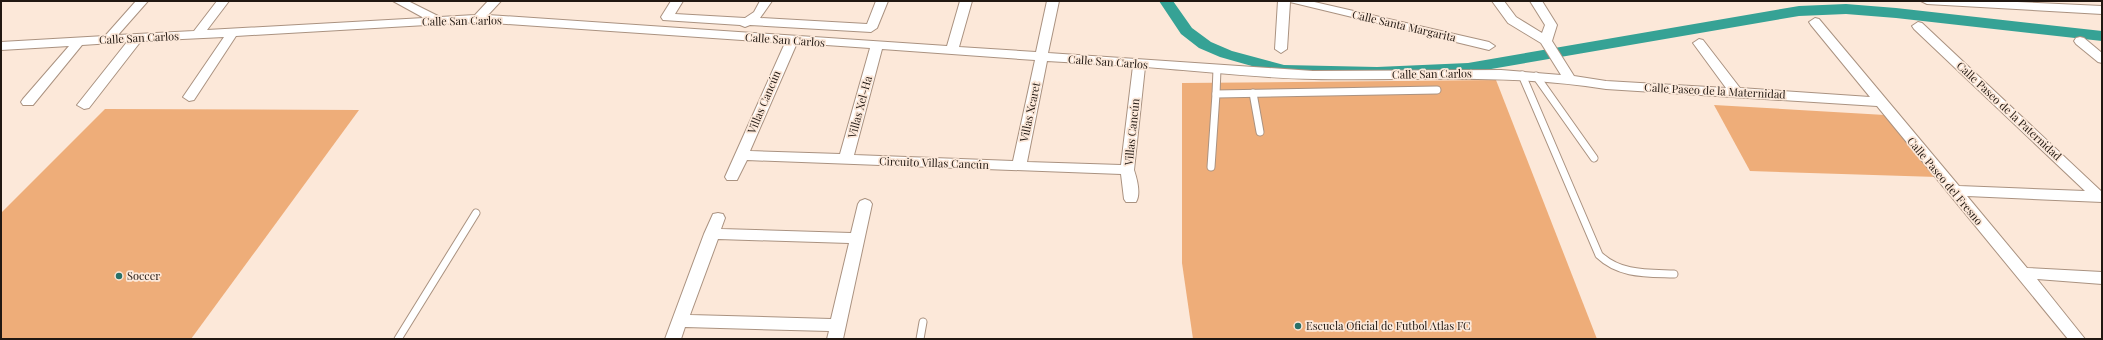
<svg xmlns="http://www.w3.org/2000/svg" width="2103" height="340" viewBox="0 0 2103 340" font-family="'Playfair Display',serif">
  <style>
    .green { fill: #eead79 }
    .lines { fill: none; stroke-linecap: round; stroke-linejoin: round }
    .canal { fill: #36a295; fill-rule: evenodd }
    .lane-casing { stroke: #aa9280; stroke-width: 9 }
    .street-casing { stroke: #aa9280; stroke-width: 2 }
    .lane { stroke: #fff; stroke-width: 7 }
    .street { fill: #fff; fill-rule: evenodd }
    .poi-dot { fill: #297168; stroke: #fce8d9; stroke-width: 1.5 }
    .labels { text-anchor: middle; stroke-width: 3.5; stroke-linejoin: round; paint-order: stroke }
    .street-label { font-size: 11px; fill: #211812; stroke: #fce8d9 }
    .poi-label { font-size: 11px; fill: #211812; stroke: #fce8d9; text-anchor: start }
  </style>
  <rect width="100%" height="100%" fill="#fce8d9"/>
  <g class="green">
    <polygon points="1496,80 1597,339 1193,339 1182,263 1182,83"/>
    <polygon points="1714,105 1885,115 1937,177 1750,171"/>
    <polygon points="105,109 359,110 191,339 1,339 1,213"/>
  </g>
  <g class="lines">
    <polygon class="canal" points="1159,1 1173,1 1192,28 1211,42 1232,51 1284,65 1377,67 1468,63 1799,6 1846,4 1896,8 2102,31 2102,41 1896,18 1846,14 1799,16 1468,73 1377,77 1283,75 1220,57 1199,48 1181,34"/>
    <g class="lane-casing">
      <g id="lane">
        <path d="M 1522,75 L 1599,255 C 1620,275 1647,273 1674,274"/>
        <polyline points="1536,76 1594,158"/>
        <polyline points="1253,93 1260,132"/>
        <polyline points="1216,94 1217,69"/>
        <polyline points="1211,167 1216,94 1437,90"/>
        <polyline points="398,339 476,213"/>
        <polyline points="920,339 923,322"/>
      </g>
    </g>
    <g class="street-casing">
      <g id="street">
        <path d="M 136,1 L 148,1 L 118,35 L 194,31 L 217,1 L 229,1 L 207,30 L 424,18 L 393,1 L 408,1 L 440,17 L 475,15 L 488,1 L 501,1 L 488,15 L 947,46 L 960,1 L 972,1 L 959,47 L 1036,52 L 1047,1 L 1059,1 L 1048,53 L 1313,71 L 1501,70 L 1561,75 L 1541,43 L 1508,23 L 1492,1 L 1504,1 L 1516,17 L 1542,33 L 1545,25 L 1530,1 L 1542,1 L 1557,25 L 1552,41 L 1574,76 L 1606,81 L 1726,88 L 1693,43 L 1699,39 L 1703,40 L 1740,88 L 1870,97 L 1811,25 L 1809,22 L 1815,18 L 1819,19 L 1959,186 L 2085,191 L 1914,29 L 1912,26 L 1918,22 L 1922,23 L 2102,192 L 2102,202 L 1967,196 L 2027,268 L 2102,272 L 2102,284 L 2037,279 L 2085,339 L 2068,339 L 1877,106 L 1606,89 C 1509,73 1412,81 1314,79 C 1258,78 1201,71 1145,67 L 1134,170 C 1137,179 1141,194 1136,202 L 1126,202 L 1124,199 L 1121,174 L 747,160 L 737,180 L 727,180 L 725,177 L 785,43 L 478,22 L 236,36 L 194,100 L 189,101 L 183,97 L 224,37 L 141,41 L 89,108 L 84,109 L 77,105 L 127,42 L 82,45 L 33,105 L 23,105 L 21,102 L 23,99 L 69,46 L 1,50 L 1,42 L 105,36 ZM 797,43 L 870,48 L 840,154 L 750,151 ZM 882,49 L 1035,60 L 1013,161 L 854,155 ZM 1047,61 L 1133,66 L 1121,165 L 1027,162 Z"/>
        <polygon points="671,1 683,1 675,14 745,18 754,12 760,1 772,1 760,18 867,24 876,1 888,1 877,28 871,32 750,25 745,27 740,25 663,20 661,17"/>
        <polygon points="1278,1 1310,1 1489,42 1495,46 1489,50 1290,2 1287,49 1281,53 1275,49"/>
        <polygon points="1921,1 1995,1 2102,6 2102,14 1927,4"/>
        <polygon points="2080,37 2084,38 2102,53 2102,63 2098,62 2076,44 2074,41 2076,38"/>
        <path d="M 865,199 L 870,201 L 872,204 L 843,339 L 827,339 L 829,331 L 685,327 L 681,339 L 665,339 L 704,234 L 713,214 L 718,213 L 723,214 L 725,218 L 721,229 L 851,233 L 858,204 L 860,201 ZM 718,239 L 849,243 L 831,319 L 690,315 Z"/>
      </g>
    </g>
    <use href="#lane" class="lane"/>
    <use href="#street" class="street"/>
  </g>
  <g class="poi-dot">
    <circle cx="119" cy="276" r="4"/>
    <circle cx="1298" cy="326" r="4"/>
  </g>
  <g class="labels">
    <g class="street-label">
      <text transform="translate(462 21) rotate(-1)" y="4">Calle San Carlos</text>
      <text transform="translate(1404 26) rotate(13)" y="4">Calle Santa Margarita</text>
      <text transform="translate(139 38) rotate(-3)" y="4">Calle San Carlos</text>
      <text transform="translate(785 40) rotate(4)" y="4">Calle San Carlos</text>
      <text transform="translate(1108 62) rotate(4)" y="4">Calle San Carlos</text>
      <text transform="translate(1432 74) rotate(-1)" y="4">Calle San Carlos</text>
      <text transform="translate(1715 91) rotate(3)" y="4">Calle Paseo de la Maternidad</text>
      <text transform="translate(764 102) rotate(-67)" y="4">Villas Cancún</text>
      <text transform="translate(860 107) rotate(-75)" y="4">Villas Xel-Ha</text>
      <text transform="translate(2009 111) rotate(43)" y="4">Calle Paseo de la Paternidad</text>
      <text transform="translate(1030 112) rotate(-78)" y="4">Villas Xcaret</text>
      <text transform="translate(1132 132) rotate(-84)" y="4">Villas Cancún</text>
      <text transform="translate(934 163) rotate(2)" y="4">Circuito Villas Cancún</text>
      <text transform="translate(1945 181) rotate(50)" y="4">Calle Paseo del Fresno</text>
    </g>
    <g class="poi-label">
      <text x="127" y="280">Soccer</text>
      <text x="1306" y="330">Escuela Oficial de Futbol Atlas FC</text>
    </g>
  </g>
  <rect width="2103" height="340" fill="none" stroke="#211812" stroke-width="4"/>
</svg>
